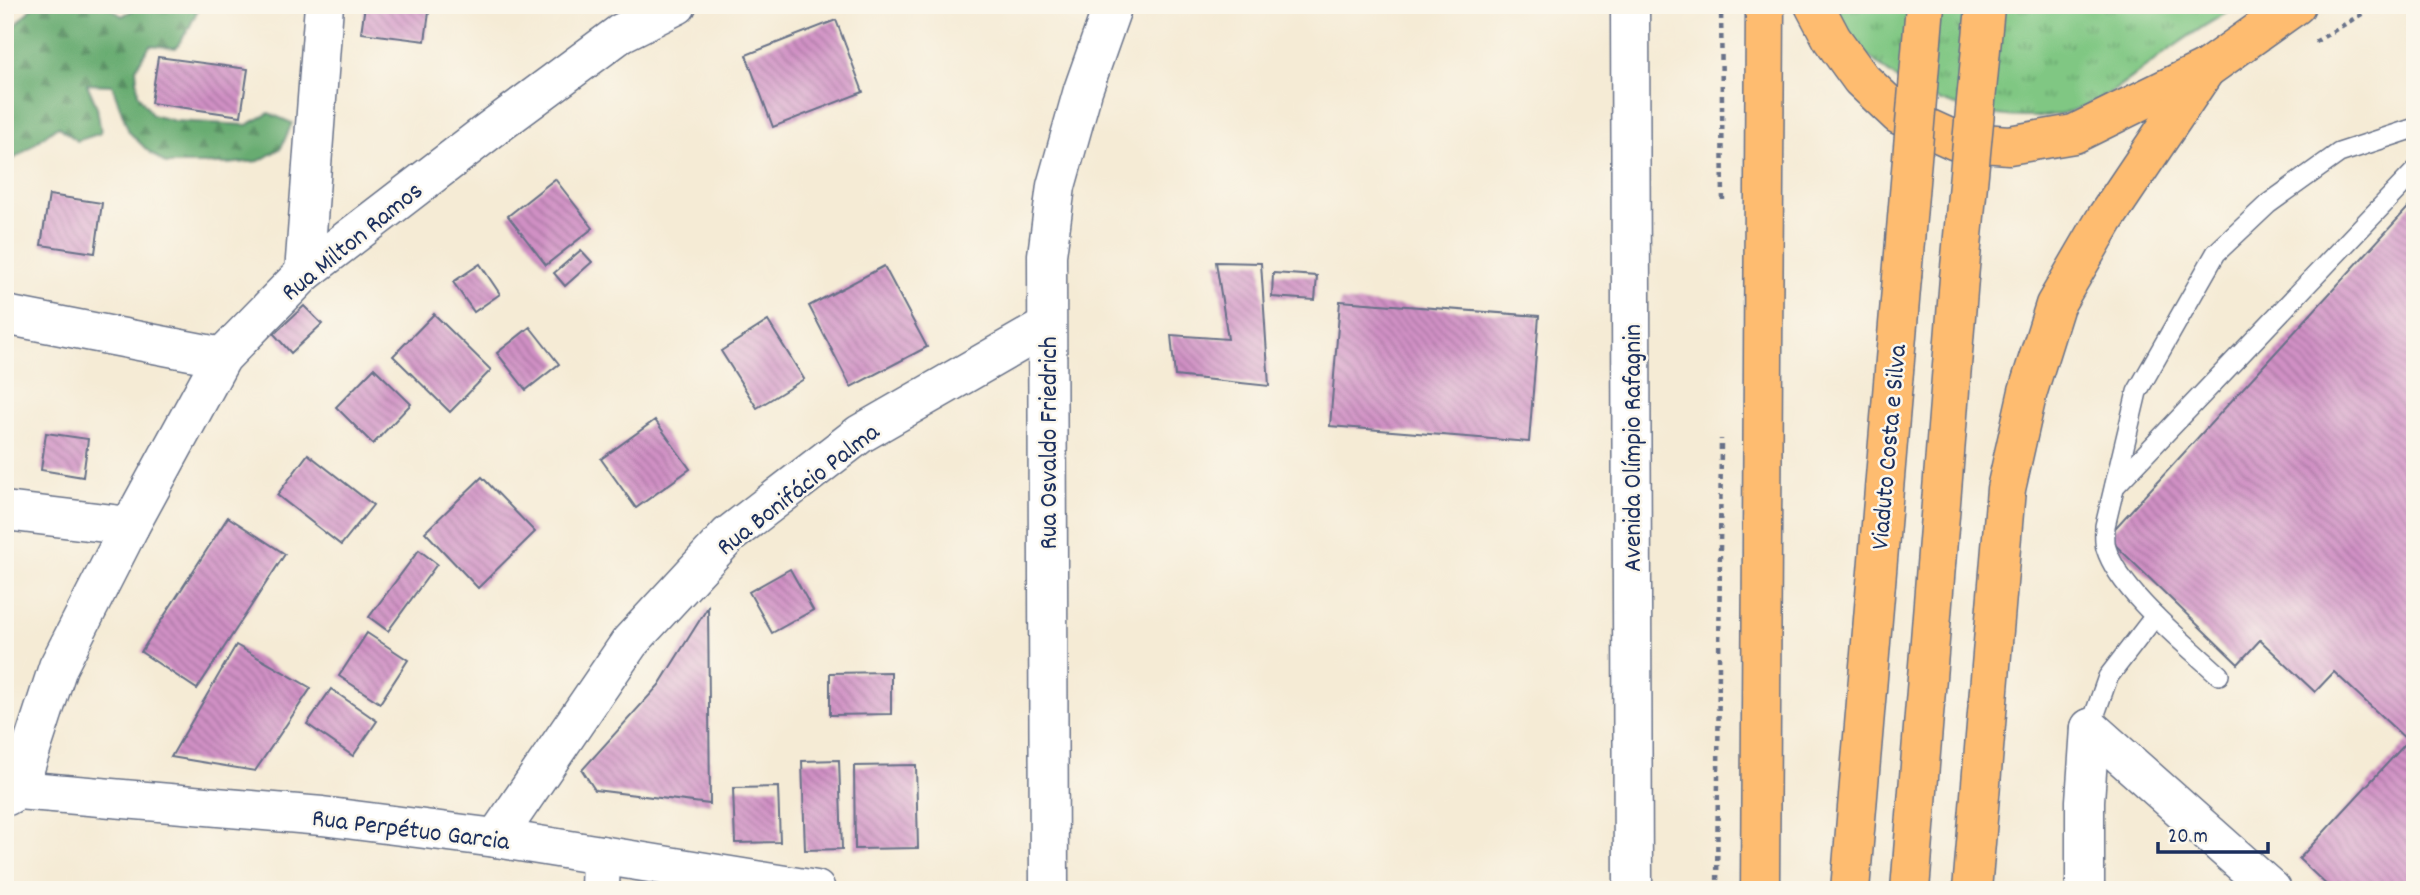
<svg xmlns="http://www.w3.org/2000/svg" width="2420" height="895" viewBox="0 0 2420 895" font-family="Dekko,sans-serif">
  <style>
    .grass { fill: url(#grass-tufts); stroke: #4e7b70; stroke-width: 2 }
    .forest { fill: url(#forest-firs); stroke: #426e68; stroke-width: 2 }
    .building { fill: url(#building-back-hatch) }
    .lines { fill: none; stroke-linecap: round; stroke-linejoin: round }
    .service-casing { stroke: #677188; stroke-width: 22 }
    .minor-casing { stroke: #677188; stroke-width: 41 }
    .tertiary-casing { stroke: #677188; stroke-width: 41 }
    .primary-casing { stroke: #677188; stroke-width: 41 }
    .trunk-casing { stroke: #677188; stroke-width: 41 }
    .path { stroke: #677188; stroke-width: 4.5; stroke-dasharray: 5 5; stroke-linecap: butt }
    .service { stroke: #fff; stroke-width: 19 }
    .minor { stroke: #fff; stroke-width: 38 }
    .tertiary { stroke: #fff; stroke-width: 38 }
    .primary { stroke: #febc70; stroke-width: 38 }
    .trunk { stroke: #febc70; stroke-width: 38 }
    .trunk-bridge-casing { stroke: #677188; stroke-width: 41; stroke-linecap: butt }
    .trunk-bridge { stroke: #febc70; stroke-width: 38 }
    .labels { text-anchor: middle; stroke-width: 5; stroke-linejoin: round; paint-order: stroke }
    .street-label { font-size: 26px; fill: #1b2f5e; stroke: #fbf7ec }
  </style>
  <defs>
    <pattern id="grass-tufts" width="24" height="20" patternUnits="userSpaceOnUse" patternTransform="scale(1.75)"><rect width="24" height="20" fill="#80c783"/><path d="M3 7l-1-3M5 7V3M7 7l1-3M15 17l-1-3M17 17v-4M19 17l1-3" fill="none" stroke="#68a26e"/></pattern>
    <pattern id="forest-firs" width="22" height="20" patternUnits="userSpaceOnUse" patternTransform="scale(1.75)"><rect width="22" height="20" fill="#68ac71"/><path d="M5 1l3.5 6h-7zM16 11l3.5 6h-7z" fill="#558c60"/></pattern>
    <pattern id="building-back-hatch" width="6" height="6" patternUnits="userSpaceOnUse" patternTransform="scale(1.75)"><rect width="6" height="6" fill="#d090c4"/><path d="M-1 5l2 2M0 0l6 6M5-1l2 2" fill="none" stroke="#a876a2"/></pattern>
  </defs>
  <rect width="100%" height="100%" fill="#fbf7ec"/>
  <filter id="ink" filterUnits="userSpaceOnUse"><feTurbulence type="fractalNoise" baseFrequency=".0143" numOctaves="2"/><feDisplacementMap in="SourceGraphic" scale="14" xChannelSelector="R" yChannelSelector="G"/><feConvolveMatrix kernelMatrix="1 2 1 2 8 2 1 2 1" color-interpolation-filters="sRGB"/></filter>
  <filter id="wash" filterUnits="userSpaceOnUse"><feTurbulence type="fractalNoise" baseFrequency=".00686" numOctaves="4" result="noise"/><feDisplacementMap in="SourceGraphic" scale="28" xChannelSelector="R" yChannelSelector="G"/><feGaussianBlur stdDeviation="1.57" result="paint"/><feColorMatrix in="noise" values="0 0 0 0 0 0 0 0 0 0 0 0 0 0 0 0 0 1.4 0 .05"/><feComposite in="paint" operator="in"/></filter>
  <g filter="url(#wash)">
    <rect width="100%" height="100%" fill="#f5ebd5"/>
    <path class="grass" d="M 1827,5 L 2241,5 C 2216,18 2191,34 2169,50 C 2150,63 2132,79 2113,91 C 2099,99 2080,109 2064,113 C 2004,126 1925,105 1879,65 C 1858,48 1843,27 1827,5 Z"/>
    <path class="forest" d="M 34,5 L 106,5 L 122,16 L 142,5 L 200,5 L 190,26 L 176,48 L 150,45 L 136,68 L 138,94 L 152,115 L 175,121 L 247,125 L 269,113 L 292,123 L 281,148 L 259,161 L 226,164 L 166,164 L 147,150 L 129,132 L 112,85 L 87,84 L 97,107 L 101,133 L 77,141 L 58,126 C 41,137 22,157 5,163 L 5,29 L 17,24 Z"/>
    <g id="blocks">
      <g class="building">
        <polygon points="365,5 430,5 425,41 361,33"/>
        <polygon points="836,20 863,92 773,127 746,55"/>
        <polygon points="158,57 248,69 241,116 151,103"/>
        <polygon points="555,179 593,228 546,265 508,216"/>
        <polygon points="49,195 102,203 95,253 41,245"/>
        <polygon points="2415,200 2415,890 2332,890 2299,859 2408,741 2334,672 2315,692 2260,640 2238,664 2107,537"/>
        <polygon points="581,250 592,262 565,286 554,273"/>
        <polygon points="1216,262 1261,263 1269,386 1175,376 1171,335 1228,339"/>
        <polygon points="480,264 500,294 474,312 453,282"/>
        <polygon points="884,266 927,347 851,387 809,306"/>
        <polygon points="1273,273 1317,276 1315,300 1272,297"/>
        <polygon points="1340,301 1539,316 1529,442 1330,426"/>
        <polygon points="304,306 322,324 291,353 274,334"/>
        <polygon points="434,314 491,370 450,412 393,356"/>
        <polygon points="768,321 804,379 757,408 721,351"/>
        <polygon points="530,327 559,364 526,390 497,353"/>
        <polygon points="374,368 411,404 373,444 336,407"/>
        <polygon points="655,420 690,469 636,508 601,459"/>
        <polygon points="46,433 88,439 83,477 41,470"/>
        <polygon points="308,454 373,505 341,545 277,495"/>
        <polygon points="482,477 535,532 478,588 425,532"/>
        <polygon points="228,517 285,554 197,689 141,652"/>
        <polygon points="419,550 437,564 388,631 369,617"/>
        <polygon points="790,569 813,610 772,633 749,592"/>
        <polygon points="708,607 710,804 595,790 582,770 659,685"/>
        <polygon points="367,633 408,660 380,703 339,676"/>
        <polygon points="236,645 311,688 255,771 171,757"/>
        <polygon points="891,672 891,714 830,715 830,673"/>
        <polygon points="331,689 377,721 353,756 307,724"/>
        <polygon points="839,760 842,849 805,850 802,761"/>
        <polygon points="916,765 918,848 855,849 854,766"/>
        <polygon points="778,787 780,842 735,843 733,788"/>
      </g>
    </g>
  </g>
  <g filter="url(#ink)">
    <use href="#blocks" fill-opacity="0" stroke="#677188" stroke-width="2"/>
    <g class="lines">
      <g class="service-casing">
        <g id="service">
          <polyline points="2115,486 2415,171"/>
          <path d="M 2219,675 C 2186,644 2119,591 2106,548 C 2104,541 2105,534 2105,526 L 2137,392 L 2216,253 L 2268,204 L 2339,153 L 2415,128"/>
          <polyline points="2090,728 2108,677 2155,616"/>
        </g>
      </g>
      <g class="minor-casing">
        <g id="minor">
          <polyline points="304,273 324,5"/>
          <polyline points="5,315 222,357"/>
          <polyline points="5,511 130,526"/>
          <polyline points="2090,728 2272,890"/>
          <polyline points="18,790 58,667 130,526 222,357 304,273 490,130 621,33 677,5"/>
          <polyline points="5,797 18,790 322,816 496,838 816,890"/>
          <polyline points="496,838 630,642 729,535 860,434 1046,327"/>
          <polyline points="600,890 601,855"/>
          <polyline points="1049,890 1047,255 1056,186 1083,90 1113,5"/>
          <polyline points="2085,890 2085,801 2090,728"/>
        </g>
      </g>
      <g class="tertiary-casing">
        <polyline id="tertiary" points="1630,5 1633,890"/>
      </g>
      <g class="primary-casing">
        <polyline id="primary" points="1814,5 1832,39 1861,79 1899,115 1956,141 2009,145 2074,134 2206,69 2296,5"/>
      </g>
      <g class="trunk-casing">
        <g id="trunk">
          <polyline points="1760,890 1765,5"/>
          <polyline points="1850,890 1902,277"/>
          <polyline points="1910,890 1959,278"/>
          <polyline points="1972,890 2006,489 2028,391 2055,305 2105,219 2206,69"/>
        </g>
      </g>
      <g class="path">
        <polyline points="1721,5 1723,203"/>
        <polyline points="2315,42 2377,5"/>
        <polyline points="1717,890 1721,439"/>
      </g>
      <use href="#service" class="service"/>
      <use href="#minor" class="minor"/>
      <use href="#tertiary" class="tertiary"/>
      <use href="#primary" class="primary"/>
      <use href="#trunk" class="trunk"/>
      <g class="trunk-bridge-casing">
        <g id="trunk-bridge">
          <polyline points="1902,277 1925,5"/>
          <polyline points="1959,278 1985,7"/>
        </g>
      </g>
      <use href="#trunk-bridge" class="trunk-bridge"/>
    </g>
  </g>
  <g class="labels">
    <g class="street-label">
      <text transform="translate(351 240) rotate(-39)" y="9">Rua Milton Ramos</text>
      <text transform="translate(1047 443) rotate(-90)" y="9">Rua Osvaldo Friedrich</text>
      <text transform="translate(1887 447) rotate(-85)" y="9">Viaduto Costa e Silva</text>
      <text transform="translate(1631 448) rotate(-90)" y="9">Avenida Olímpio Rafagnin</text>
      <text transform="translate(797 488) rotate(-38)" y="9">Rua Bonifácio Palma</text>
      <text transform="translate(411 828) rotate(7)" y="9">Rua Perpétuo Garcia</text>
    </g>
  </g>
  <rect width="2420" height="895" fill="none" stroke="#fbf7ec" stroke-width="28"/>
  <path d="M2158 842v10h110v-10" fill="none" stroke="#1b2f5e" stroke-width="3.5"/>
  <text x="2168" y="842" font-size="21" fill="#1b2f5e" stroke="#fbf7ec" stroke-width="5" paint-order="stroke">20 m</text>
</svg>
